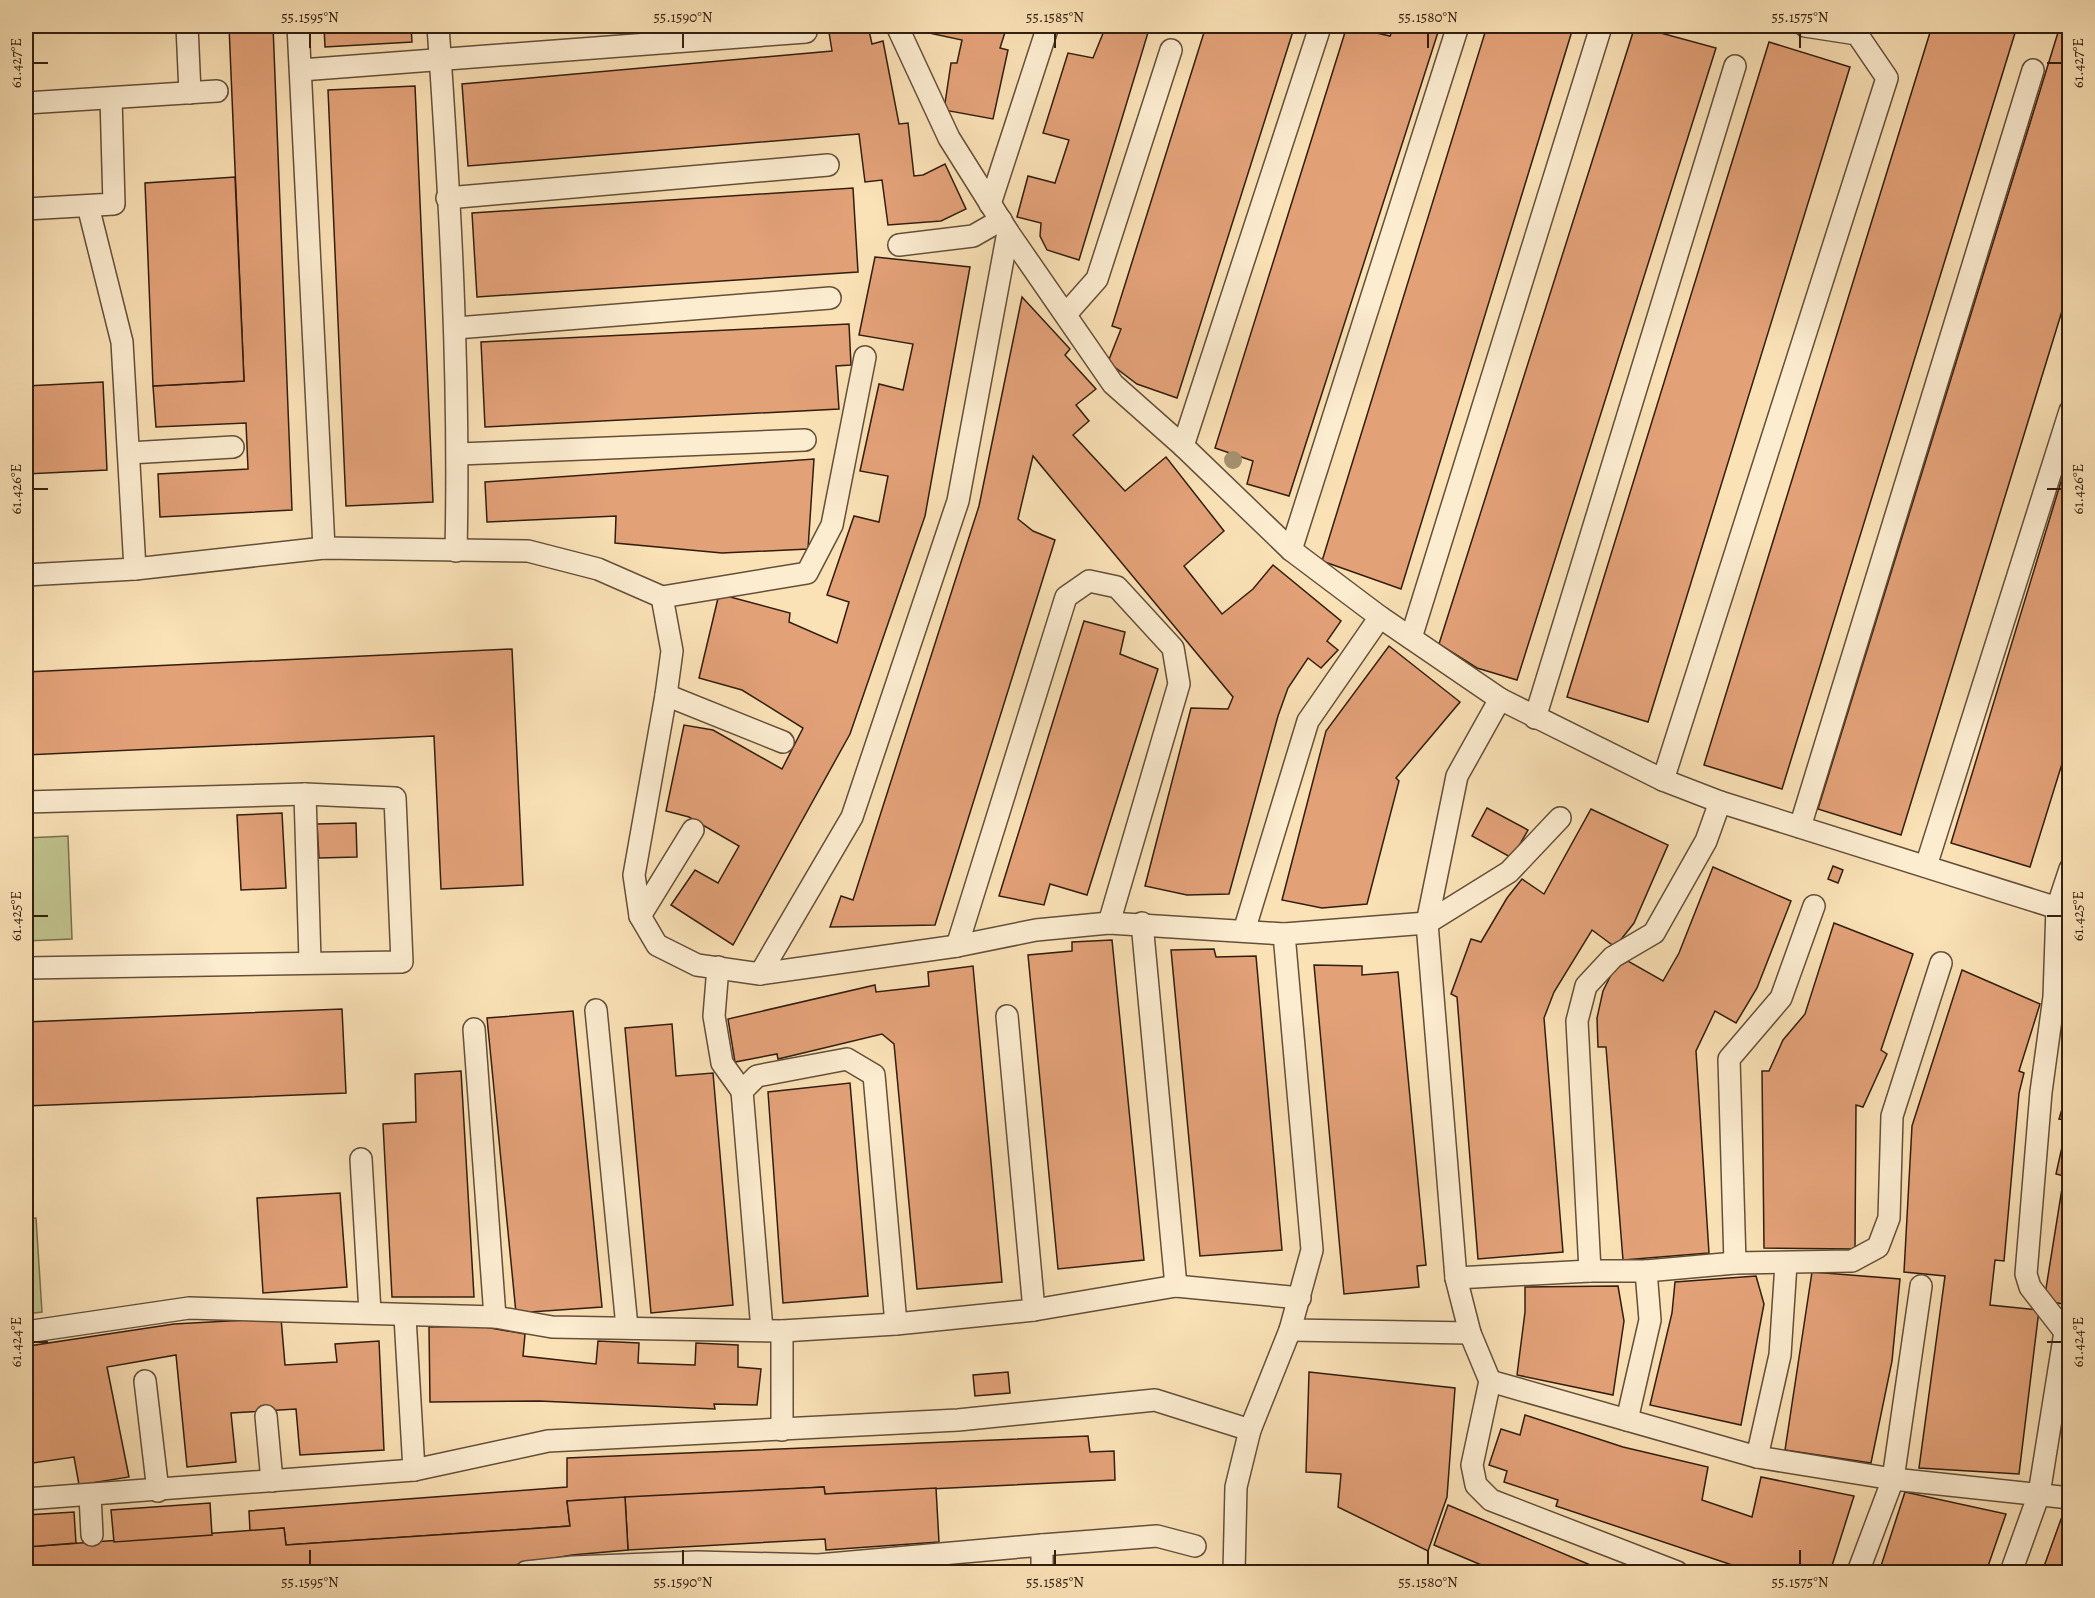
<svg xmlns="http://www.w3.org/2000/svg" width="2095" height="1598" viewBox="0 0 2095 1598" font-family="Alegreya,serif">
  <style>
    .green { fill: #c0c28d; stroke: #79704e; stroke-width: 1.5 }
    .building { fill: #e3a178; stroke: #321e0f; stroke-width: 1.5 }
    .lines { fill: none; stroke-linecap: round; stroke-linejoin: round }
    .service-casing { stroke: #644f39; stroke-width: 24 }
    .service { stroke: #fcecd0; stroke-width: 21 }
    .tree { fill: #a4916f }
    .ticks { fill: none; stroke: #321e0f; stroke-width: 2 }
    .neatline { fill: none; stroke: #321e0f; stroke-width: 2 }
    .ticks-label { font-size: 15px; text-anchor: middle; fill: #321e0f }
  </style>
  <rect width="100%" height="100%" fill="#fae1b6"/>
  <filter id="stains"><feTurbulence type="fractalNoise" baseFrequency=".00333" numOctaves="4"/><feColorMatrix values="0 0 0 0 .2 0 0 0 0 .09 0 0 0 0 .02 0 0 0 .5 -.17"/></filter>
  <radialGradient id="worn" r=".72"><stop offset=".6" stop-color="#630" stop-opacity="0"/><stop offset="1" stop-color="#630" stop-opacity=".3"/></radialGradient>
  <g class="green">
    <polygon points="68,836 72,939 26,941 26,838"/>
    <polygon points="36,1218 42,1312 26,1314 26,1219"/>
  </g>
  <g class="building">
    <polygon points="229,26 273,26 292,510 160,517 158,474 248,469 246,423 156,427 153,386 244,381"/>
    <polygon points="324,26 411,26 412,42 325,47"/>
    <polygon points="464,26 522,26 464,29"/>
    <polygon points="828,26 868,26 872,44 883,41 899,124 908,123 914,176 923,175 945,164 966,209 941,221 888,225 882,180 865,182 859,134 468,166 462,84 832,51"/>
    <polygon points="931,26 1007,26 1000,48 1008,50 993,119 944,110 951,63 957,63 962,40 929,33"/>
    <polygon points="1106,26 1150,26 1079,260 1047,250 1040,236 1041,223 1017,217 1028,176 1055,183 1069,140 1043,133 1068,53 1093,58"/>
    <polygon points="1206,26 1221,26 1247,33 1249,26 1294,28 1177,398 1137,384 1108,362 1121,329 1112,326"/>
    <polygon points="1347,26 1390,36 1394,26 1440,26 1289,496 1247,484 1253,461 1215,448"/>
    <polygon points="1487,26 1528,30 1530,26 1547,26 1572,31 1401,589 1322,561"/>
    <polygon points="1635,26 1716,48 1517,680 1477,668 1439,644"/>
    <polygon points="1932,26 1989,26 2015,33 1782,789 1704,765"/>
    <polygon points="2060,26 2070,26 2070,285 1901,835 1818,809"/>
    <polygon points="1769,42 1850,67 1648,722 1567,697"/>
    <polygon points="415,86 433,502 346,506 328,90"/>
    <polygon points="235,177 244,381 153,386 145,183"/>
    <polygon points="853,188 858,272 477,297 472,213"/>
    <polygon points="875,257 970,267 925,516 850,734 733,945 671,905 695,870 718,883 739,846 689,817 666,811 684,725 713,730 782,769 803,728 742,690 699,678 719,594 790,613 789,622 837,643 849,602 827,595 854,516 879,522 888,476 860,471 879,384 903,390 913,344 859,335"/>
    <polygon points="1022,297 1070,349 1065,355 1096,389 1076,405 1089,421 1073,435 1125,491 1166,457 1224,531 1184,566 1222,614 1253,589 1273,565 1341,621 1327,641 1338,650 1321,668 1308,658 1288,688 1278,716 1229,894 1187,895 1145,886 1191,708 1228,709 1233,697 1033,456 1018,519 1033,531 1055,540 935,925 830,927 841,896 853,900 979,506"/>
    <polygon points="26,316 29,380 26,381"/>
    <polygon points="849,324 851,365 836,366 839,409 485,427 481,342"/>
    <polygon points="103,382 107,470 26,474 26,386"/>
    <polygon points="2070,452 2070,738 2030,867 1951,843"/>
    <polygon points="814,459 808,549 722,553 615,543 616,516 487,522 485,482"/>
    <polygon points="1084,621 1125,632 1120,654 1158,669 1087,895 1050,884 1044,905 999,896"/>
    <polygon points="1389,646 1460,702 1396,778 1399,781 1367,904 1322,908 1282,900 1326,731"/>
    <polygon points="512,649 523,885 441,889 434,736 26,755 26,672"/>
    <polygon points="1487,808 1528,830 1512,858 1472,836"/>
    <polygon points="1591,809 1668,845 1634,923 1615,947 1592,930 1554,992 1544,1018 1563,1252 1478,1259 1457,997 1451,994 1471,939 1481,942 1507,898 1522,879 1544,894"/>
    <polygon points="282,813 286,888 241,890 237,815"/>
    <polygon points="356,823 357,857 319,858 317,824"/>
    <polygon points="1833,866 1843,870 1838,883 1828,879"/>
    <polygon points="1713,867 1791,901 1757,988 1736,1023 1715,1011 1696,1051 1709,1253 1623,1260 1606,1047 1598,1047 1597,1018 1603,991 1614,969 1628,961 1663,981 1679,953"/>
    <polygon points="1834,923 1913,954 1881,1050 1887,1054 1863,1107 1856,1105 1855,1249 1764,1248 1762,1071 1769,1071 1783,1040 1805,1014"/>
    <polygon points="1112,940 1144,1260 1058,1269 1028,955 1072,951 1072,942"/>
    <polygon points="1214,949 1216,957 1256,956 1282,1250 1200,1256 1171,950"/>
    <polygon points="1314,965 1362,966 1362,975 1398,972 1426,1265 1417,1266 1419,1287 1344,1294"/>
    <polygon points="973,966 1002,1282 917,1289 894,1044 882,1034 778,1059 777,1054 735,1062 728,1019 875,985 876,992 929,986 928,972"/>
    <polygon points="1962,970 2040,1004 2019,1071 2024,1073 2019,1093 2004,1261 1995,1260 1990,1305 2039,1310 2019,1474 1919,1468 1945,1276 1904,1272 1912,1126"/>
    <polygon points="342,1009 346,1093 26,1106 26,1022"/>
    <polygon points="573,1011 602,1307 516,1313 487,1018"/>
    <polygon points="672,1024 676,1076 713,1073 733,1305 651,1313 625,1028"/>
    <polygon points="461,1071 474,1297 392,1297 383,1124 416,1122 415,1074"/>
    <polygon points="850,1083 868,1296 783,1303 768,1092"/>
    <polygon points="2070,1083 2070,1305 2044,1301 2064,1176 2056,1174 2068,1120 2059,1119"/>
    <polygon points="340,1193 347,1287 263,1293 257,1198"/>
    <polygon points="1812,1272 1900,1279 1892,1361 1871,1463 1785,1450"/>
    <polygon points="1756,1276 1764,1304 1741,1425 1650,1405 1672,1313 1675,1282"/>
    <polygon points="1618,1286 1624,1321 1613,1395 1517,1375 1525,1312 1525,1287"/>
    <polygon points="281,1318 285,1365 337,1362 335,1344 379,1341 384,1450 300,1455 296,1409 231,1413 236,1462 187,1467 176,1355 107,1367 129,1477 79,1485 74,1457 26,1464 26,1362 31,1361 29,1346 174,1324"/>
    <polygon points="479,1326 525,1334 523,1356 596,1364 598,1341 639,1343 638,1363 695,1365 696,1343 738,1345 738,1367 761,1369 757,1405 714,1404 715,1409 539,1401 430,1402 429,1327"/>
    <polygon points="1008,1372 1010,1393 975,1396 973,1375"/>
    <polygon points="1309,1372 1455,1388 1447,1497 1428,1551 1338,1507 1341,1474 1306,1472"/>
    <polygon points="1525,1415 1623,1447 1708,1467 1702,1500 1752,1517 1761,1477 1854,1496 1830,1572 1753,1572 1556,1506 1558,1500 1504,1482 1507,1471 1489,1465 1501,1429 1520,1435"/>
    <polygon points="1088,1436 1090,1452 1114,1451 1115,1480 825,1494 824,1487 567,1501 570,1526 286,1545 284,1528 250,1531 249,1511 567,1487 567,1458"/>
    <polygon points="824,1487 825,1494 936,1488 939,1542 826,1550 825,1539 628,1550 625,1497"/>
    <polygon points="1905,1492 2006,1514 1986,1572 1879,1572"/>
    <polygon points="625,1497 628,1550 572,1555 509,1566 444,1572 26,1572 26,1547 284,1528 286,1545 570,1526 567,1501"/>
    <polygon points="210,1503 212,1535 114,1542 111,1510"/>
    <polygon points="1448,1505 1607,1572 1498,1572 1434,1545"/>
    <polygon points="2064,1511 2070,1512 2070,1572 2042,1572"/>
    <polygon points="74,1512 76,1543 26,1547 26,1515"/>
  </g>
  <g class="lines">
    <g class="service-casing">
      <g id="service">
        <polyline points="187,26 190,93"/>
        <polyline points="298,26 324,548"/>
        <path d="M 438,26 C 450,200 460,375 456,551"/>
        <polyline points="897,26 949,138 1008,232 1113,384 1183,446 1291,550 1380,617 1500,699 1663,780 1720,802 2070,912"/>
        <polyline points="301,70 806,32"/>
        <polyline points="26,103 217,91"/>
        <polyline points="447,198 828,165"/>
        <polyline points="990,204 1048,26"/>
        <polyline points="88,206 122,342 135,569"/>
        <polyline points="26,209 114,204 111,98"/>
        <polyline points="899,245 973,236 1001,220"/>
        <polyline points="1066,314 1097,279 1171,50"/>
        <polyline points="456,328 830,298"/>
        <polyline points="1183,446 1320,27"/>
        <polyline points="129,453 233,447"/>
        <polyline points="459,454 805,440"/>
        <polyline points="1291,550 1457,29"/>
        <polyline points="26,575 135,569 324,548 528,551 598,569 662,597 807,573 832,525 865,357"/>
        <polyline points="662,597 672,651 666,695 634,875 640,916 657,945 697,965 760,974 957,946 1036,930 1109,923 1284,934 1427,923 1509,872 1560,818"/>
        <polyline points="1411,638 1600,30"/>
        <polyline points="666,695 783,742"/>
        <polyline points="1500,699 1457,776 1427,923 1456,1278 1470,1333 1490,1381 1472,1465 1476,1485 1491,1500 1677,1572"/>
        <polyline points="1535,718 1735,66"/>
        <polyline points="1663,780 1887,78 1857,34 1805,26"/>
        <polyline points="305,794 310,961"/>
        <polyline points="26,802 305,794 395,798 402,962 26,968"/>
        <polyline points="1800,827 2033,70"/>
        <polyline points="1926,866 2070,411"/>
        <polyline points="640,916 693,830"/>
        <polyline points="1142,923 1176,1286"/>
        <polyline points="1244,931 1308,721 1380,617"/>
        <polyline points="957,946 1066,597 1089,581 1117,587 1173,648 1179,684 1109,923"/>
        <polyline points="718,967 714,1016 722,1063 742,1091"/>
        <polyline points="760,974 852,817 958,501 1008,232"/>
        <polyline points="596,1010 627,1327"/>
        <polyline points="1007,1016 1034,1310"/>
        <polyline points="474,1029 495,1317"/>
        <polyline points="361,1159 370,1312"/>
        <polyline points="1735,1263 1729,1059 1781,998 1814,906"/>
        <polyline points="1590,1271 1577,1021 1586,986 1613,957 1654,933 1706,841 1720,802"/>
        <polyline points="1456,1278 1590,1271 1646,1271 1735,1263 1852,1261 1878,1247 1889,1218 1892,1116 1941,963"/>
        <polyline points="405,1317 414,1470"/>
        <polyline points="762,1330 742,1091 757,1076 847,1059 874,1075 896,1324"/>
        <polyline points="1290,1330 1470,1333"/>
        <polyline points="782,1331 782,1430"/>
        <polyline points="26,1332 189,1308 495,1317 552,1327 782,1331 896,1324 1034,1310 1176,1286 1300,1298"/>
        <polyline points="2065,1332 2030,1287 2026,1274 2041,1092 2054,997 2057,908 2070,869"/>
        <polyline points="145,1381 158,1491"/>
        <polyline points="1490,1381 1757,1457 1893,1479 2070,1498"/>
        <polyline points="266,1416 272,1481"/>
        <polyline points="1627,1420 1650,1320 1646,1271"/>
        <polyline points="1757,1457 1780,1355 1786,1264"/>
        <polyline points="90,1495 92,1535"/>
        <polyline points="26,1499 414,1470 548,1441 958,1420 1155,1400 1250,1430"/>
        <polyline points="1042,1545 1157,1536 1195,1546"/>
        <polyline points="526,1572 573,1567 697,1562 818,1565 1042,1545 1042,1572"/>
        <polyline points="1234,1572 1236,1487 1250,1430 1290,1330 1312,1250 1284,934"/>
        <polyline points="1858,1572 1893,1479 1921,1286"/>
        <polyline points="2011,1572 2039,1494 2065,1332 2070,1331"/>
      </g>
    </g>
    <use href="#service" class="service"/>
  </g>
  <circle class="tree" cx="1233" cy="460" r="9"/>
  <path class="ticks" d="M 310,33 L 310,48M 683,33 L 683,48M 1055,33 L 1055,48M 1428,33 L 1428,48M 1800,33 L 1800,48M 33,63 L 48,63M 2047,63 L 2062,63M 33,489 L 48,489M 2047,489 L 2062,489M 33,916 L 48,916M 2047,916 L 2062,916M 33,1342 L 48,1342M 2047,1342 L 2062,1342M 310,1550 L 310,1565M 683,1550 L 683,1565M 1055,1550 L 1055,1565M 1428,1550 L 1428,1565M 1800,1550 L 1800,1565"/>
  <rect width="2095" height="1598" fill="none" stroke="#fae1b6" stroke-width="66"/>
  <rect x="33" y="33" width="2029" height="1532" class="neatline"/>
  <g class="ticks-label">
    <text x="310" y="22">55.1595°N</text>
    <text x="683" y="22">55.1590°N</text>
    <text x="1055" y="22">55.1585°N</text>
    <text x="1428" y="22">55.1580°N</text>
    <text x="1800" y="22">55.1575°N</text>
    <text transform="translate(2078 63) rotate(-90)" y="5">61.427°E</text>
    <text transform="translate(16 63) rotate(-90)" y="5">61.427°E</text>
    <text transform="translate(2078 489) rotate(-90)" y="5">61.426°E</text>
    <text transform="translate(16 489) rotate(-90)" y="5">61.426°E</text>
    <text transform="translate(2078 916) rotate(-90)" y="5">61.425°E</text>
    <text transform="translate(16 916) rotate(-90)" y="5">61.425°E</text>
    <text transform="translate(2078 1342) rotate(-90)" y="5">61.424°E</text>
    <text transform="translate(16 1342) rotate(-90)" y="5">61.424°E</text>
    <text x="310" y="1587">55.1595°N</text>
    <text x="683" y="1587">55.1590°N</text>
    <text x="1055" y="1587">55.1585°N</text>
    <text x="1428" y="1587">55.1580°N</text>
    <text x="1800" y="1587">55.1575°N</text>
  </g>
  <rect width="100%" height="100%" filter="url(#stains)"/>
  <rect width="100%" height="100%" fill="url(#worn)"/>
</svg>
